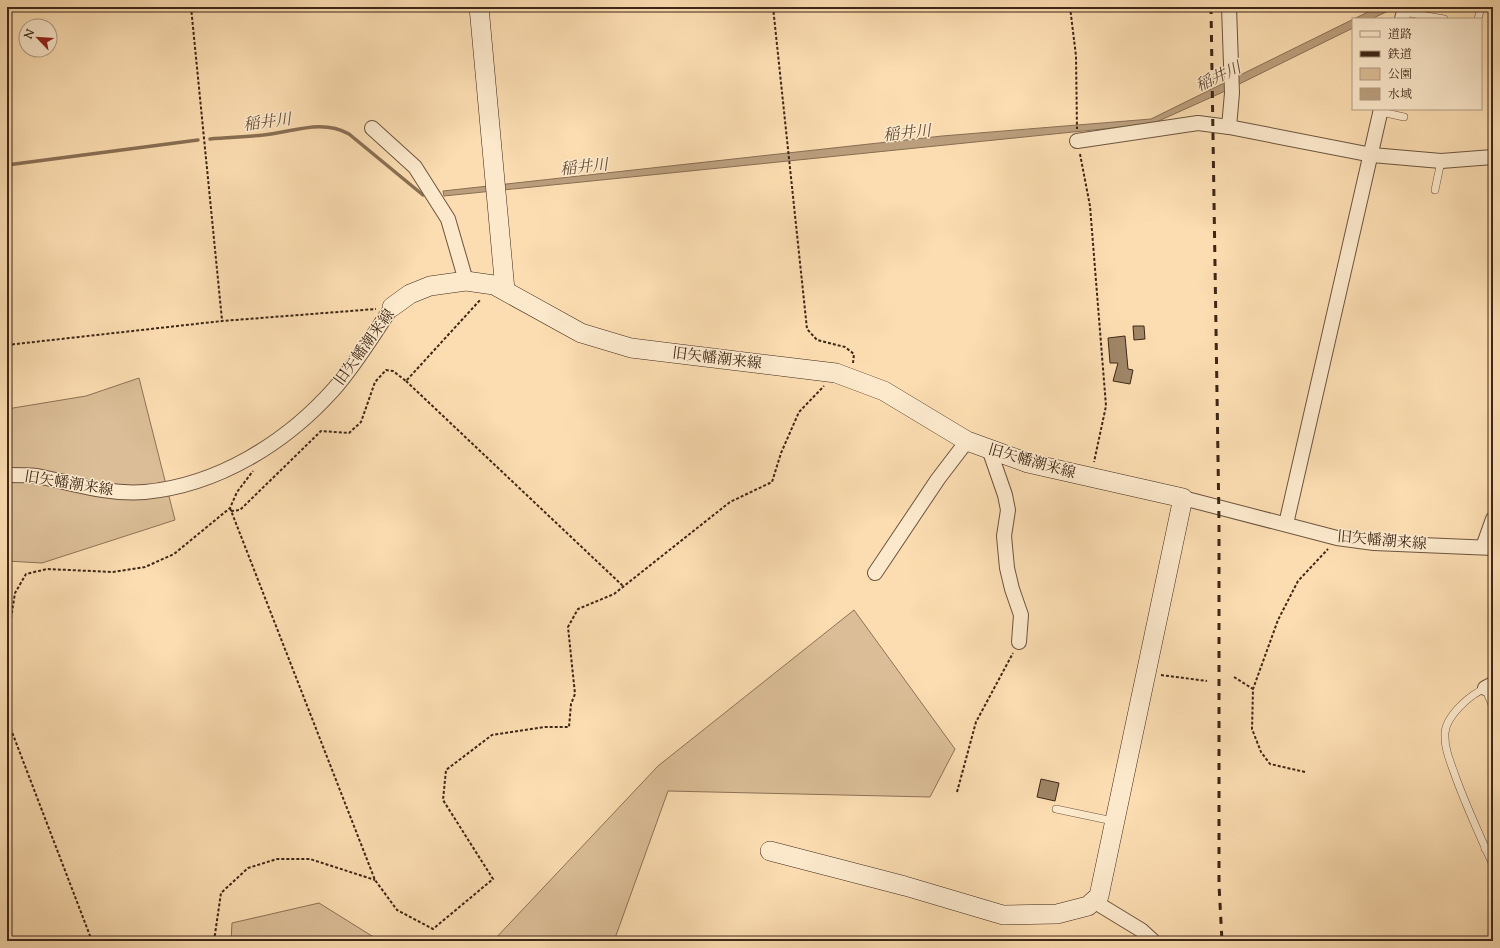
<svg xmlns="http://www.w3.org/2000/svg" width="1500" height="948" viewBox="0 0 1500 948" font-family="'Sorts Mill Goudy','Noto Serif JP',serif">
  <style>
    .green { fill: #dbbe97; stroke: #8c7257 }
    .water { fill: #bb9f7d; stroke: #896f54 }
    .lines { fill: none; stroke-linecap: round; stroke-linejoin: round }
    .stream { stroke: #896f54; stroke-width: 3.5 }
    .building { fill: #a08667; stroke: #3e2717 }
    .lane-casing { stroke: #6d543e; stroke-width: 8 }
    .street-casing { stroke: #6d543e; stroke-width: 16 }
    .secondary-casing { stroke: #3e2717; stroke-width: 20 }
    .path { stroke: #3e2717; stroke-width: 2; stroke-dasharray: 3 2; stroke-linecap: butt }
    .lane { stroke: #fce9cc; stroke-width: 7 }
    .street { stroke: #fce9cc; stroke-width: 14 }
    .secondary { stroke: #fce9cc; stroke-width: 19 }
    .rail { stroke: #3e2717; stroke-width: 3; stroke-dasharray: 7 7; stroke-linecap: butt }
    .labels { text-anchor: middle; stroke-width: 3; stroke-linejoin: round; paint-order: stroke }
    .street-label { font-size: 15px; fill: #3e2717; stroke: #fce9cc }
    .water-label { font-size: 16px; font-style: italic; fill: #644b36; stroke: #fce9cc }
  </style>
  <rect width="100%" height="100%" fill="#fbddb1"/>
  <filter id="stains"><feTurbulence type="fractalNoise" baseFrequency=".005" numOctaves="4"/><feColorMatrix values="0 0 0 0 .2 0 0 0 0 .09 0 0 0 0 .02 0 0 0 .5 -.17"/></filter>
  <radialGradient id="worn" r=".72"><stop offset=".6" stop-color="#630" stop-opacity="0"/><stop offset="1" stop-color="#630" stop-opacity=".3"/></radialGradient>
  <g class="green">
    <polygon points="139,378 175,520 42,563 7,561 7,409 86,396"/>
    <polygon points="854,610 955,749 930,797 668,791 614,941 493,941 658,766"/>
    <polygon points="319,903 380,941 231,941 232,923"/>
  </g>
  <polygon class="water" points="1378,7 1397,7 1371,19 1353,19 1353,28 1223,92 1152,124 444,196 443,191 942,136 1151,119"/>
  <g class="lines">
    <g class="stream">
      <path d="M 210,139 C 230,137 251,137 271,134 C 298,130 324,120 349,134 L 423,195"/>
      <polyline points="7,165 198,140"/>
    </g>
  </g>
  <g class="building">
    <polygon points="1133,326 1144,326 1145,339 1134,340"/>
    <polygon points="1125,336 1128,369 1133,370 1130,384 1113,381 1118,363 1110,363 1108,338"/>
    <polygon points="1041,779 1059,783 1055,801 1037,797"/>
  </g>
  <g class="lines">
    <g class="lane-casing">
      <g id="lane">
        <polyline points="1404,12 1444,19"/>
        <polyline points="1478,19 1480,11"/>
        <polyline points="1381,112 1404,117"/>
        <polyline points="1435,190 1441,161"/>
        <polyline points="1485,688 1493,707"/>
        <path d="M 1487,688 C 1471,693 1446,716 1445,733 C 1444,749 1451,763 1456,778 C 1467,808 1480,836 1493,865"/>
        <polyline points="1056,809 1113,821"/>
        <polyline points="1485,849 1493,845"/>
      </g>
    </g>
    <g class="street-casing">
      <g id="street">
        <polyline points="1229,7 1232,93 1229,127 1372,155 1441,161 1493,157"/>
        <polyline points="1402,19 1405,7"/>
        <polyline points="372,128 415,167 448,219 466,281"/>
        <polyline points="1077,141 1198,123 1229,127"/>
        <polyline points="989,449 1005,495 1008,510 1004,536 1007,568 1012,589 1021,615 1019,642"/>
        <path d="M 7,475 C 17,475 27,475 37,476 C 72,483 108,495 145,492 C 218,485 286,443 334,389 C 356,364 373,335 392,307"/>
        <polyline points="1183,498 1337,538 1374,543 1493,548"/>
        <polyline points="1286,524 1381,109"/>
        <polyline points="1483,547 1493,519"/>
        <polyline points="875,573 938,479 967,441"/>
        <polyline points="1485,688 1493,684"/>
        <polyline points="1095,902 1141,930 1153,941"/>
      </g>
    </g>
    <g class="secondary-casing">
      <g id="secondary">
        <polyline points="479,7 505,290"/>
        <polyline points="392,307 410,294 430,286 466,281 494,285 581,333 631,348 836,373 884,391 967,441 1028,463 1183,498 1099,896 1088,906 1057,914 1003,915 905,886 770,851"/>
      </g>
    </g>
    <g class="path">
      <polyline points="191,7 222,320"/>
      <polyline points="773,7 807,329 817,340 845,347 854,354 853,363"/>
      <polyline points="1070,7 1076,56 1077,129"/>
      <polyline points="1080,154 1090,206 1106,406 1094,462"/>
      <polyline points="7,345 222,321 376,309"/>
      <polyline points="406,381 623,586"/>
      <polyline points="230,508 375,880 397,910 433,929 493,879 443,800 446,770 492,735 545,727 569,727 571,704 575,694 568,627 578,609 614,594 730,502 772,482 781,453 799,412 824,386"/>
      <polyline points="231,511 240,510 321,431 349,433 361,422 375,382 386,370 393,371 406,381 481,299"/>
      <polyline points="7,643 15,593 26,574 47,569 113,572 145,567 174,554 230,508 237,492 253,471"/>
      <polyline points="1161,675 1207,681"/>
      <polyline points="1234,677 1253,689"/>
      <polyline points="7,719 92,941"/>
      <polyline points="1305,772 1270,764 1261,752 1252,729 1253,689 1278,620 1298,581 1328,549"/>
      <polyline points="957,792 976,722 1013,653"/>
      <polyline points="214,941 221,893 248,868 277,859 310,859 375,880"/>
    </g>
    <use href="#lane" class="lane"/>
    <use href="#street" class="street"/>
    <use href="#secondary" class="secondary"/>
    <polyline class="rail" points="1211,7 1219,522 1219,885 1222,941"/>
  </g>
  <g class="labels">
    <g class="street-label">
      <text transform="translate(364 347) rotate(-54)" y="5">旧矢幡潮来線</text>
      <text transform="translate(717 358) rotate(7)" y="5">旧矢幡潮来線</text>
      <text transform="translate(1032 461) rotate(16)" y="5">旧矢幡潮来線</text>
      <text transform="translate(69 483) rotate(9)" y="5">旧矢幡潮来線</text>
      <text transform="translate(1382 540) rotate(5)" y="5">旧矢幡潮来線</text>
    </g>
    <g class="water-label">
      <text transform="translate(1218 76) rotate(-25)" y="6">稲井川</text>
      <text transform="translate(267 121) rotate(-7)" y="6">稲井川</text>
      <text transform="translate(907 132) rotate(-6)" y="6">稲井川</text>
      <text transform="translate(584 166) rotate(-6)" y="6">稲井川</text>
    </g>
  </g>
  <rect width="1500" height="948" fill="none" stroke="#fbddb1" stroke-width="24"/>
  <rect x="8" y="8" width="1484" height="932" fill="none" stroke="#3e2717" stroke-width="2"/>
  <rect x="12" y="12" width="1476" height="924" fill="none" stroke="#3e2717"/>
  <rect x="1352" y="18" width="130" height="92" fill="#fce9cc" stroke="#b09b84"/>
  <rect x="1360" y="31" width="20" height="6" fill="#fce9cc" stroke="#b09b84"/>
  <text x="1388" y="38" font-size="12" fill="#3e2717">道路</text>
  <rect x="1360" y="51" width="20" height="6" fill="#3e2717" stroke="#b09b84"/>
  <text x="1388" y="58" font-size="12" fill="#3e2717">鉄道</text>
  <rect x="1360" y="68" width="20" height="12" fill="#dbbe97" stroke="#b09b84"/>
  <text x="1388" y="78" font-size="12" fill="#3e2717">公園</text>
  <rect x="1360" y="88" width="20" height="12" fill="#bb9f7d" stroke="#b09b84"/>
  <text x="1388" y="98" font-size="12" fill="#3e2717">水域</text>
  <g transform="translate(38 38) rotate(295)"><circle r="19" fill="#fce9cc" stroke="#b09b84"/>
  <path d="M0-3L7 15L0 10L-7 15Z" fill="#8f2418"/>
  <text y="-6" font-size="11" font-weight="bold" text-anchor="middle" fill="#3e2717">N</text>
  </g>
  <rect width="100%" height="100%" filter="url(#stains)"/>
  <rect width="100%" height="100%" fill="url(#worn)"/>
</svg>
